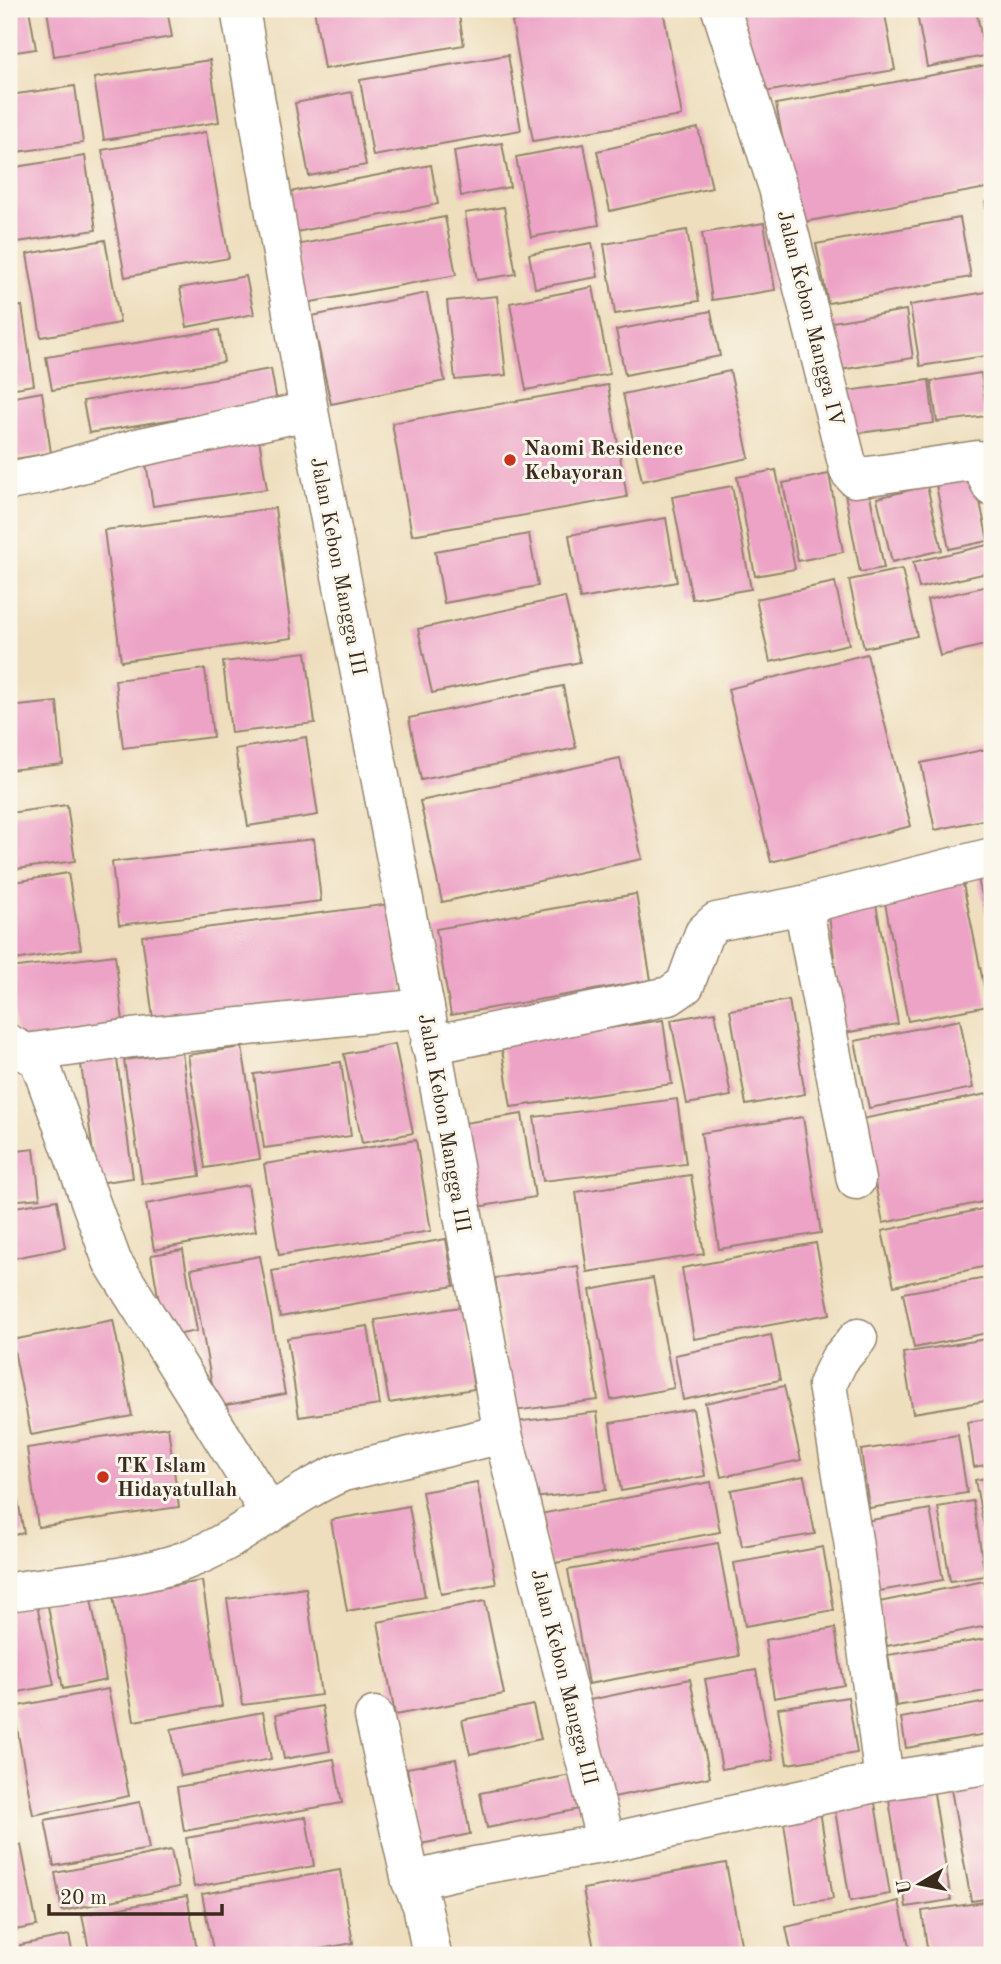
<svg xmlns="http://www.w3.org/2000/svg" width="1001" height="1964" viewBox="0 0 1001 1964" font-family="'Old Standard TT',serif">
  <style>
    .building { fill: #eda3c6 }
    .lines { fill: none; stroke-linecap: round; stroke-linejoin: round }
    .minor-casing { stroke: #94846e; stroke-width: 41 }
    .minor { stroke: #fff; stroke-width: 38 }
    .poi-dot { fill: #c8321e; stroke: #fbf7ec; stroke-width: 2.5 }
    .labels { text-anchor: middle; stroke-width: 6; stroke-linejoin: round; paint-order: stroke }
    .street-label { font-size: 21px; fill: #3b2a1e; stroke: #fbf7ec }
    .poi-label { font-size: 21px; font-weight: bold; fill: #3b2a1e; stroke: #fbf7ec; text-anchor: start }
  </style>
  <rect width="100%" height="100%" fill="#fbf7ec"/>
  <filter id="ink" filterUnits="userSpaceOnUse"><feTurbulence type="fractalNoise" baseFrequency=".0143" numOctaves="2"/><feDisplacementMap in="SourceGraphic" scale="14" xChannelSelector="R" yChannelSelector="G"/><feConvolveMatrix kernelMatrix="1 2 1 2 8 2 1 2 1" color-interpolation-filters="sRGB"/></filter>
  <filter id="wash" filterUnits="userSpaceOnUse"><feTurbulence type="fractalNoise" baseFrequency=".00686" numOctaves="4" result="noise"/><feDisplacementMap in="SourceGraphic" scale="28" xChannelSelector="R" yChannelSelector="G"/><feGaussianBlur stdDeviation="1.57" result="paint"/><feColorMatrix in="noise" values="0 0 0 0 0 0 0 0 0 0 0 0 0 0 0 0 0 1.4 0 .05"/><feComposite in="paint" operator="in"/></filter>
  <g filter="url(#wash)">
    <rect width="100%" height="100%" fill="#eedebd"/>
    <g id="blocks">
      <g class="building">
        <polygon points="9,9 29,9 36,49 9,53"/>
        <polygon points="47,9 167,9 172,37 54,56"/>
        <polygon points="314,9 458,9 464,45 324,69"/>
        <polygon points="585,9 663,9 682,116 533,141 512,21"/>
        <polygon points="738,9 884,9 895,70 752,94"/>
        <polygon points="916,9 976,9 985,56 927,67"/>
        <polygon points="508,55 521,130 373,156 360,80"/>
        <polygon points="210,60 219,122 104,140 94,78"/>
        <polygon points="992,64 992,187 798,223 776,104"/>
        <polygon points="75,86 83,143 9,153 9,95"/>
        <polygon points="352,92 366,165 309,176 295,103"/>
        <polygon points="698,128 712,188 610,211 597,151"/>
        <polygon points="206,132 229,258 125,277 102,150"/>
        <polygon points="502,143 510,187 461,196 454,151"/>
        <polygon points="584,144 599,225 531,237 516,157"/>
        <polygon points="85,156 96,230 11,243 9,168"/>
        <polygon points="431,165 438,204 291,233 284,193"/>
        <polygon points="992,201 992,247 991,247 985,202"/>
        <polygon points="504,207 516,274 477,280 465,213"/>
        <polygon points="445,217 456,275 306,303 296,245"/>
        <polygon points="960,218 971,277 828,303 816,244"/>
        <polygon points="764,223 775,290 712,300 702,233"/>
        <polygon points="687,230 699,301 615,314 604,244"/>
        <polygon points="105,240 120,323 41,337 27,254"/>
        <polygon points="592,243 598,277 535,288 529,254"/>
        <polygon points="246,276 254,314 187,327 180,288"/>
        <polygon points="593,287 610,374 526,390 510,303"/>
        <polygon points="992,291 992,355 920,366 910,305"/>
        <polygon points="427,293 445,381 331,404 312,316"/>
        <polygon points="497,296 506,375 455,380 447,301"/>
        <polygon points="22,306 34,385 9,389 9,308"/>
        <polygon points="906,310 913,358 840,370 832,322"/>
        <polygon points="711,311 720,356 625,375 616,330"/>
        <polygon points="219,330 224,362 52,390 46,357"/>
        <polygon points="271,369 277,402 89,433 83,401"/>
        <polygon points="730,371 749,458 642,481 623,394"/>
        <polygon points="981,373 987,416 937,422 931,381"/>
        <polygon points="929,380 934,423 844,435 839,392"/>
        <polygon points="608,385 627,497 412,535 392,423"/>
        <polygon points="42,392 51,453 9,460 9,398"/>
        <polygon points="259,439 267,489 153,506 145,457"/>
        <polygon points="776,470 795,569 755,576 737,477"/>
        <polygon points="829,474 843,552 798,561 783,483"/>
        <polygon points="975,477 988,541 949,549 936,485"/>
        <polygon points="732,486 751,589 692,599 672,497"/>
        <polygon points="927,486 942,550 892,562 877,498"/>
        <polygon points="869,490 884,568 860,572 845,494"/>
        <polygon points="275,508 292,638 121,661 104,530"/>
        <polygon points="666,518 677,582 580,599 569,535"/>
        <polygon points="529,534 538,586 444,603 435,551"/>
        <polygon points="992,544 992,572 919,588 913,562"/>
        <polygon points="902,569 917,636 864,648 849,580"/>
        <polygon points="835,582 849,644 770,662 756,599"/>
        <polygon points="992,585 992,643 940,656 927,600"/>
        <polygon points="565,597 580,662 432,693 418,629"/>
        <polygon points="306,652 315,723 231,733 223,662"/>
        <polygon points="867,654 911,826 771,862 728,689"/>
        <polygon points="205,669 213,737 123,748 115,680"/>
        <polygon points="563,686 576,748 421,780 409,718"/>
        <polygon points="57,702 63,764 9,770 9,707"/>
        <polygon points="306,737 318,815 248,826 235,749"/>
        <polygon points="992,748 992,818 935,830 921,763"/>
        <polygon points="620,758 642,859 442,902 420,801"/>
        <polygon points="67,805 75,861 9,870 9,813"/>
        <polygon points="314,839 321,901 119,925 112,862"/>
        <polygon points="68,873 81,949 9,961 9,883"/>
        <polygon points="992,873 992,931 991,932 977,875"/>
        <polygon points="962,879 988,1006 908,1021 883,893"/>
        <polygon points="636,894 651,980 451,1015 436,929"/>
        <polygon points="875,899 898,1024 843,1033 829,915"/>
        <polygon points="390,904 402,994 154,1026 142,936"/>
        <polygon points="115,955 124,1029 17,1042 9,968"/>
        <polygon points="789,1000 805,1094 746,1105 730,1010"/>
        <polygon points="715,1012 731,1096 687,1104 671,1020"/>
        <polygon points="663,1020 672,1084 511,1107 501,1044"/>
        <polygon points="960,1020 973,1088 869,1108 855,1041"/>
        <polygon points="395,1044 413,1133 362,1143 344,1054"/>
        <polygon points="242,1047 260,1159 205,1168 188,1055"/>
        <polygon points="116,1052 133,1178 97,1183 80,1057"/>
        <polygon points="182,1052 200,1176 142,1184 124,1060"/>
        <polygon points="341,1062 351,1136 264,1148 254,1074"/>
        <polygon points="992,1093 992,1200 883,1223 862,1119"/>
        <polygon points="677,1099 686,1164 543,1181 534,1117"/>
        <polygon points="522,1114 535,1197 471,1208 458,1124"/>
        <polygon points="803,1117 821,1233 719,1249 701,1133"/>
        <polygon points="416,1140 431,1231 279,1255 264,1164"/>
        <polygon points="34,1149 40,1198 9,1201 9,1152"/>
        <polygon points="691,1175 704,1254 587,1272 576,1192"/>
        <polygon points="248,1185 256,1231 154,1250 146,1204"/>
        <polygon points="57,1200 65,1248 9,1259 9,1208"/>
        <polygon points="991,1207 992,1265 894,1286 882,1231"/>
        <polygon points="446,1239 454,1286 280,1317 272,1271"/>
        <polygon points="816,1243 830,1314 694,1339 682,1268"/>
        <polygon points="183,1250 197,1331 165,1337 151,1255"/>
        <polygon points="260,1256 285,1394 216,1407 191,1269"/>
        <polygon points="578,1266 598,1400 514,1411 495,1278"/>
        <polygon points="992,1277 992,1332 914,1348 903,1293"/>
        <polygon points="653,1278 674,1388 611,1400 590,1290"/>
        <polygon points="461,1307 474,1389 389,1403 375,1320"/>
        <polygon points="113,1320 132,1416 31,1435 12,1340"/>
        <polygon points="368,1326 380,1405 299,1417 287,1338"/>
        <polygon points="771,1335 780,1380 683,1400 675,1355"/>
        <polygon points="992,1338 992,1400 913,1413 903,1353"/>
        <polygon points="784,1386 801,1460 721,1477 705,1403"/>
        <polygon points="693,1409 705,1476 621,1491 610,1423"/>
        <polygon points="597,1412 606,1490 524,1499 514,1422"/>
        <polygon points="992,1418 992,1464 974,1467 967,1422"/>
        <polygon points="168,1427 179,1507 38,1527 27,1448"/>
        <polygon points="958,1435 967,1493 869,1508 861,1450"/>
        <polygon points="9,1453 24,1533 9,1536"/>
        <polygon points="804,1476 815,1534 742,1546 731,1490"/>
        <polygon points="992,1477 992,1548 988,1549 975,1480"/>
        <polygon points="477,1482 496,1584 441,1594 422,1492"/>
        <polygon points="711,1482 720,1532 550,1564 540,1514"/>
        <polygon points="973,1501 985,1576 950,1581 938,1507"/>
        <polygon points="409,1506 425,1597 347,1611 331,1520"/>
        <polygon points="930,1509 943,1580 879,1591 866,1521"/>
        <polygon points="718,1543 739,1656 588,1684 568,1570"/>
        <polygon points="823,1547 834,1610 745,1626 734,1563"/>
        <polygon points="202,1581 222,1706 134,1721 113,1596"/>
        <polygon points="984,1581 992,1625 887,1646 879,1602"/>
        <polygon points="89,1588 106,1680 63,1689 46,1595"/>
        <polygon points="306,1588 321,1695 243,1705 227,1599"/>
        <polygon points="35,1596 54,1685 9,1694 9,1601"/>
        <polygon points="485,1601 504,1694 395,1715 378,1622"/>
        <polygon points="835,1628 844,1685 774,1698 765,1640"/>
        <polygon points="992,1638 992,1690 896,1706 888,1655"/>
        <polygon points="756,1670 773,1760 722,1769 705,1679"/>
        <polygon points="690,1679 710,1777 604,1799 585,1701"/>
        <polygon points="108,1689 129,1796 33,1815 13,1707"/>
        <polygon points="848,1697 857,1753 787,1764 778,1708"/>
        <polygon points="992,1701 992,1733 906,1748 901,1718"/>
        <polygon points="533,1705 541,1739 470,1754 462,1720"/>
        <polygon points="322,1706 330,1751 284,1759 276,1714"/>
        <polygon points="263,1712 271,1759 181,1776 171,1729"/>
        <polygon points="334,1759 342,1803 184,1831 177,1787"/>
        <polygon points="456,1759 470,1834 421,1844 407,1768"/>
        <polygon points="992,1770 992,1898 971,1901 949,1778"/>
        <polygon points="586,1772 594,1806 487,1828 480,1793"/>
        <polygon points="933,1787 951,1900 906,1907 888,1794"/>
        <polygon points="10,1797 16,1832 9,1834 9,1798"/>
        <polygon points="874,1797 890,1894 850,1901 834,1804"/>
        <polygon points="140,1802 149,1849 54,1866 45,1820"/>
        <polygon points="820,1810 833,1899 796,1904 783,1816"/>
        <polygon points="306,1817 314,1866 194,1887 186,1838"/>
        <polygon points="21,1845 37,1926 9,1931 9,1847"/>
        <polygon points="171,1850 179,1887 62,1911 55,1873"/>
        <polygon points="726,1863 743,1955 595,1955 583,1889"/>
        <polygon points="340,1870 353,1943 287,1955 214,1955 202,1894"/>
        <polygon points="187,1896 198,1955 90,1955 82,1915"/>
        <polygon points="899,1901 911,1955 792,1955 786,1927"/>
        <polygon points="992,1901 992,1955 928,1955 922,1911"/>
        <polygon points="69,1935 73,1955 22,1955 20,1945"/>
      </g>
    </g>
  </g>
  <g filter="url(#ink)">
    <use href="#blocks" fill-opacity="0" stroke="#94846e" stroke-width="2"/>
    <g class="lines">
      <g class="minor-casing">
        <g id="minor">
          <polyline points="240,9 309,411 425,1008 503,1434 606,1843"/>
          <polyline points="721,9 778,188 849,471 855,478 978,460 992,487"/>
          <polyline points="9,481 45,474 141,447 309,411"/>
          <polyline points="803,905 856,1180"/>
          <polyline points="9,1044 26,1053 132,1038 425,1008"/>
          <polyline points="430,1045 669,996 685,985 704,933 716,922 803,905 992,857"/>
          <polyline points="36,1052 112,1261 269,1512"/>
          <polyline points="858,1338 839,1360 827,1385 853,1540 884,1781"/>
          <path d="M 9,1592 C 66,1583 129,1580 184,1561 C 241,1541 287,1495 343,1472 L 503,1434"/>
          <polyline points="374,1716 411,1881"/>
          <polyline points="432,1955 422,1905 411,1881 475,1866 606,1843 884,1781 992,1764"/>
        </g>
      </g>
      <use href="#minor" class="minor"/>
    </g>
  </g>
  <g class="poi-dot">
    <circle cx="510" cy="460" r="7"/>
    <circle cx="103" cy="1477" r="7"/>
  </g>
  <g class="labels">
    <g class="street-label">
      <text transform="translate(811 318) rotate(76)" y="7">Jalan Kebon Mangga IV</text>
      <text transform="translate(339 566) rotate(79)" y="7">Jalan Kebon Mangga III</text>
      <text transform="translate(445 1123) rotate(80)" y="7">Jalan Kebon Mangga III</text>
      <text transform="translate(565 1677) rotate(76)" y="7">Jalan Kebon Mangga III</text>
    </g>
    <g class="poi-label">
      <text x="524" y="455">Naomi Residence<tspan x="524" dy="24">Kebayoran</tspan></text>
      <text x="117" y="1472">TK Islam<tspan x="117" dy="24">Hidayatullah</tspan></text>
    </g>
  </g>
  <rect width="1001" height="1964" fill="none" stroke="#fbf7ec" stroke-width="35"/>
  <g transform="translate(920 1884) rotate(260)" stroke="#fbf7ec" stroke-width="5" paint-order="stroke">
  <path d="M0-5L12 26L0 18L-12 26Z" fill="#3b2a1e"/>
  <text y="-10" font-size="19" font-weight="bold" text-anchor="middle" fill="#3b2a1e">U</text>
  </g>
  <path d="M49 1904v10h173v-10" fill="none" stroke="#3b2a1e" stroke-width="3.5"/>
  <text x="60" y="1904" font-size="21" fill="#3b2a1e" stroke="#fbf7ec" stroke-width="5" paint-order="stroke">20 m</text>
</svg>
